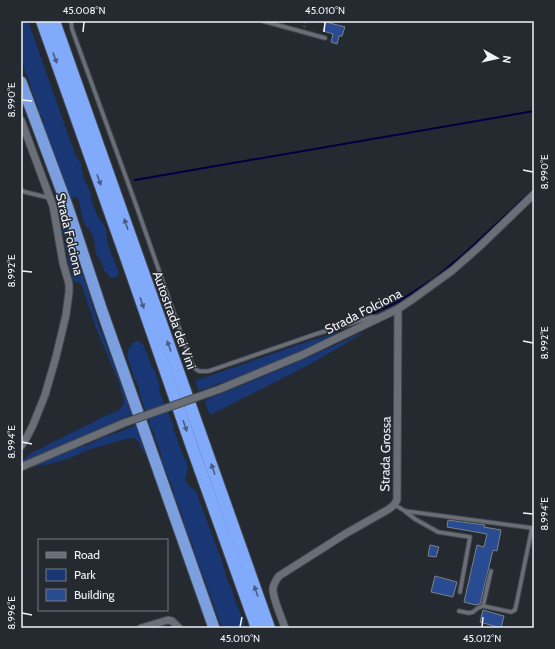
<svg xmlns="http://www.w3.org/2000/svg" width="555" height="649" viewBox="0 0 555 649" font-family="Cabin,sans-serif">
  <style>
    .green { fill: #183774 }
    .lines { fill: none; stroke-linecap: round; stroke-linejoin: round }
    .stream { stroke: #000040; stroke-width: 2 }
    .building { fill: #284b91; stroke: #7c818a }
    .service-casing { stroke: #44474e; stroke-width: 5.5 }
    .minor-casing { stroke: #44474e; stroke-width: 9 }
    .trunk-casing { stroke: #44474e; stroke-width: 13 }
    .motorway-casing { stroke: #44474e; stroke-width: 14 }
    .path { stroke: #696c73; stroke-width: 1.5; stroke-dasharray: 1 3; stroke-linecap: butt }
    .service { stroke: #6a6f77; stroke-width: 3.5 }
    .minor { stroke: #6a6f77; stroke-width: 7 }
    .trunk { stroke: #7c9fe0; stroke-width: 11 }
    .motorway { stroke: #81abfa; stroke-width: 12 }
    .minor-bridge-casing { stroke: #44474e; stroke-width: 9; stroke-linecap: butt }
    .minor-bridge { stroke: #6a6f77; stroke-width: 7 }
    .oneway { fill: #4a5d81 }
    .ticks { fill: none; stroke: #f0f3f8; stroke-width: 1.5 }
    .labels { text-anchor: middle; stroke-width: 3; stroke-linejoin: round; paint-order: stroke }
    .street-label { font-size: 13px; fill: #f0f3f8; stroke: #252930 }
    .neatline { fill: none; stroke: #f0f3f8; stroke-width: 1.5 }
    .ticks-label { font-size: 10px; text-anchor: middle; fill: #f0f3f8 }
  </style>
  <rect width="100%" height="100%" fill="#252930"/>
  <g class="green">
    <polygon points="21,21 28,21 75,154 81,164 83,177 90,191 92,202 97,215 106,228 107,240 111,253 119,272 117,277 111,278 104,270 101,261 96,254 94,239 89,229 85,225 82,217 79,201 76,197 71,198 65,188 63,178 60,169 57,159 51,147 45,131 44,126 44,120 39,112 37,104 32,92 29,80 25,72 21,55"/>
    <path d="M 54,195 L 67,225 L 100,329 L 107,345 L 117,373 L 120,379 L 125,392 L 128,399 L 129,406 L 133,413 L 131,415 L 126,417 L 111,426 L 101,428 L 84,437 L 78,438 L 49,452 L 40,454 L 21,463 L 21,461 C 25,458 29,455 33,452 C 38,449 43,448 47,445 C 66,435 86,426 105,416 C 111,413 120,412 123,405 C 126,399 120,391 120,385 L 96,328 L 82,286 L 80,283 L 73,281 L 72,280 L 72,272 L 69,266 L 67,251 L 64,244 L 68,245 L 70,244 L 71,238 L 66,236 L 64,237 L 59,223 Z"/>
    <polygon points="359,326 281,361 199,391 197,386 195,379 198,380 306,342"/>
    <path d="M 363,332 L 360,335 L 307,366 L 220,410 L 210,415 L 207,408 L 205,400 C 258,379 311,357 363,332 Z"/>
    <path d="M 136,341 L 139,341 L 144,346 L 152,367 L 155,371 L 159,384 L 160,393 L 173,424 L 174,431 L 175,433 L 183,455 L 187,462 L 187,472 L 185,479 L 189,486 L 196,491 L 198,497 L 224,567 L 226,577 L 232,590 L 236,603 L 244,622 L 245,628 L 222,628 C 213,603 205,579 195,555 C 194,552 194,549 193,546 C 191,541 189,537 187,532 C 184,523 182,514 178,505 L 178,504 L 175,499 L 172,485 L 164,467 L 161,458 L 161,453 L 155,438 L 154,433 L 150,426 L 150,422 L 141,399 L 138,384 L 135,380 L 127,355 L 129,348 L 133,343 Z"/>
    <polygon points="135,425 137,425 142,444 146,453 145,454 140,446 139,442 135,439 134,438 125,439 95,448 87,450 73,457 50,464 30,467 38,463 61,455 73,449 88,445 103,437 120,432"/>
  </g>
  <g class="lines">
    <g class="stream">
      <polyline points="135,180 534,111"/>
      <polyline points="373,313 399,301 435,278 464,254 534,189"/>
    </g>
  </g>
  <g class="building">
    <polygon points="326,22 345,27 342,36 339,36 337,44 331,42 333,34 323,31"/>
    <polygon points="448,520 485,525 484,527 501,530 497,551 493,550 480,604 476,605 464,602 477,545 484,547 487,534 447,527"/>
    <polygon points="430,545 439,547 436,557 428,556"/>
    <polygon points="435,576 457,582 453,597 431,592"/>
    <polygon points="483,610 504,616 501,628 480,622"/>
  </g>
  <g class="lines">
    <g class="service-casing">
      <g id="service">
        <path d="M 71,21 L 72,29 L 77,43 L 135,202 L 191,362 C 196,372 199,372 209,371 L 316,334 L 372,317 L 377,317"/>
        <polyline points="263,21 325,38"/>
        <polyline points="21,190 25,192 50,198"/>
        <polyline points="395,505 405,511 532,528 516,606 515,610 511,612 483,606 478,608 473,612 469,613 459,611"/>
        <polyline points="406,512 415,519 438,532 470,537 460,592"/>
        <polyline points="483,606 491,571"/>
      </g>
    </g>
    <g class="minor-casing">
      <g id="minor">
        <polyline points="21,120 53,206 63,263 69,284 69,292 66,315 56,357 45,395 33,425 27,437 21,446"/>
        <polyline points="220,389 302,355 398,309 413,299 453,270 479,247 534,194"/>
        <polyline points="21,467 124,423"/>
        <polyline points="141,628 168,620 172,621 179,628"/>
        <path d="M 285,628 C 282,618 272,597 273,588 C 274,583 276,580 279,576 L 345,534 L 389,509 L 394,505 L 397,500 L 398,309"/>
      </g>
    </g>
    <g class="trunk-casing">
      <polyline id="trunk" points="21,82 68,208 101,308 214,628"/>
    </g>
    <g class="motorway-casing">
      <g id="motorway">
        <polyline points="42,21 126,257 191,444 257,628"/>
        <polyline points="54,21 269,628"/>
      </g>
    </g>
    <polyline class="path" points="304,27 306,21"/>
    <use href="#service" class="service"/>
    <use href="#minor" class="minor"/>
    <use href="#trunk" class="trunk"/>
    <use href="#motorway" class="motorway"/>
    <g class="minor-bridge-casing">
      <polyline id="minor-bridge" points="124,423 220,389"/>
    </g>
    <use href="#minor-bridge" class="minor-bridge"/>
  </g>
  <defs><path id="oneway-solid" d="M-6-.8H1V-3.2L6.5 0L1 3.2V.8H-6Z"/></defs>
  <g class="oneway">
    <use href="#oneway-solid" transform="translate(55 58) rotate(70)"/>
    <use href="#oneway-solid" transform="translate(99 180) rotate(70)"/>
    <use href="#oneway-solid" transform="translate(126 224) rotate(-109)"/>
    <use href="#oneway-solid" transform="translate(142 303) rotate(71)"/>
    <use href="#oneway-solid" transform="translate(169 346) rotate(-110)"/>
    <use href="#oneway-solid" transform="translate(185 426) rotate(71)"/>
    <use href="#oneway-solid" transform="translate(213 469) rotate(-109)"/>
    <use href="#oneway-solid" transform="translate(256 591) rotate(-109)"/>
  </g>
  <path class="ticks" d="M 83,32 L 84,22M 324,32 L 325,22M 22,100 L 32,101M 523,170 L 533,172M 22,271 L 32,272M 523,341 L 533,343M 22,442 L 32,444M 523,513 L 533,514M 22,613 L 32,615M 240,627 L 242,617M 482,627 L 483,617"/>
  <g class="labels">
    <g class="street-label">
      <text transform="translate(70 234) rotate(77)" y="5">Strada Folciona</text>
      <text transform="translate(363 311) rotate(-27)" y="5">Strada Folciona</text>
      <text transform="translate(175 320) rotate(70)" y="5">Autostrada dei Vini</text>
      <text transform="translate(385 454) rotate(-89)" y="5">Strada Grossa</text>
    </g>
  </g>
  <rect width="555" height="649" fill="none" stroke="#252930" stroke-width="44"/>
  <rect x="38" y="539" width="130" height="72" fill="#252930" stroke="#767a80"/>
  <rect x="46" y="552" width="20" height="6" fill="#6a6f77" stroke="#767a80"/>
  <text x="74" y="559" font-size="12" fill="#f0f3f8">Road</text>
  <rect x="46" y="569" width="20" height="12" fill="#183774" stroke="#767a80"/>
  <text x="74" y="579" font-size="12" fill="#f0f3f8">Park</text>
  <rect x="46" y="589" width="20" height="12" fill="#284b91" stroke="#767a80"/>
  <text x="74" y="599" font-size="12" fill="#f0f3f8">Building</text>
  <g transform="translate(497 58) rotate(98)" stroke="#252930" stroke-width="3" paint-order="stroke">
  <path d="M0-3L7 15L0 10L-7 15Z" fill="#f0f3f8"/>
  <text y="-6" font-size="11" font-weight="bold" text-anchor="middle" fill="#f0f3f8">N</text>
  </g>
  <rect x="22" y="22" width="511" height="605" class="neatline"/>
  <g class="ticks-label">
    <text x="84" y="14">45.008°N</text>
    <text x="325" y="14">45.010°N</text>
    <text transform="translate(11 100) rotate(-90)" y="4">8.990°E</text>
    <text transform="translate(544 172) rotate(-90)" y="4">8.990°E</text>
    <text transform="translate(11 271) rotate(-90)" y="4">8.992°E</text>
    <text transform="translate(544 343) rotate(-90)" y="4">8.992°E</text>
    <text transform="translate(11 442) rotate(-90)" y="4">8.994°E</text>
    <text transform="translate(544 514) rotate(-90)" y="4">8.994°E</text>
    <text transform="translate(11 613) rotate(-90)" y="4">8.996°E</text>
    <text x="240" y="642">45.010°N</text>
    <text x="482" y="642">45.012°N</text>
  </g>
</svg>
